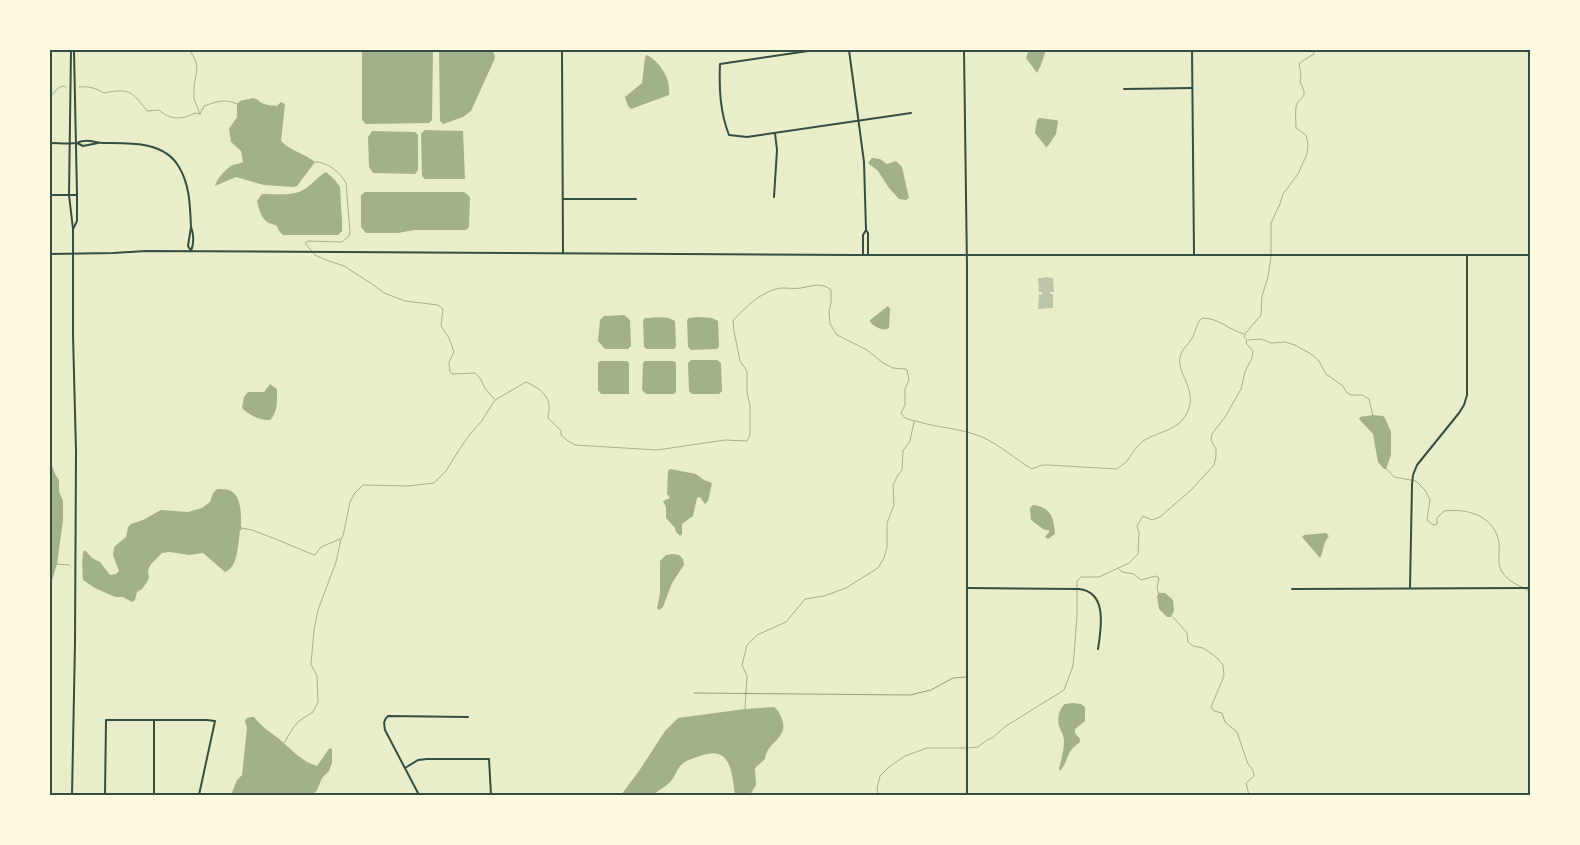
<svg xmlns="http://www.w3.org/2000/svg" width="1580" height="845" viewBox="0 0 1580 845" font-family="Bitter,serif">
  <style>
    .water { fill: #a3b18a }
    .lines { fill: none; stroke-linecap: round; stroke-linejoin: round }
    .stream { stroke: #a3b18a; stroke-width: 1 }
    .building { fill: #bcc5a7 }
    .service { stroke: #344e41; stroke-width: 0.5 }
    .minor { stroke: #344e41; stroke-width: 2 }
    .tertiary { stroke: #344e41; stroke-width: 2 }
    .neatline { fill: none; stroke: #344e41; stroke-width: 2 }
  </style>
  <rect width="100%" height="100%" fill="#e9edc9"/>
  <g class="water">
    <polygon points="362,50 433,50 432,120 429,123 366,124 362,120"/>
    <polygon points="439,50 493,50 495,58 471,111 463,117 443,124 440,121"/>
    <polygon points="1029,50 1046,50 1041,65 1037,73 1026,58"/>
    <path d="M 647,55 C 661,63 671,79 669,95 L 631,109 L 628,106 L 625,97 L 642,83 L 645,57 Z"/>
    <path d="M 253,98 C 258,99 258,101 262,103 C 267,106 272,105 277,106 L 281,102 L 285,104 L 281,141 C 291,151 305,154 315,162 L 297,186 L 293,187 L 264,185 L 236,177 L 215,186 C 216,180 225,170 231,166 C 235,164 239,164 243,162 L 241,151 L 231,142 L 229,129 L 237,117 L 237,104 L 240,101 Z"/>
    <polygon points="1039,118 1056,120 1058,121 1056,134 1048,146 1046,147 1035,133 1037,120"/>
    <polygon points="425,130 463,131 465,179 425,179 422,176 421,134"/>
    <polygon points="372,131 415,132 418,135 418,170 415,174 373,173 369,167 368,137"/>
    <polygon points="872,158 880,159 887,164 896,161 902,167 909,198 906,200 899,199 889,188 878,171 868,163"/>
    <path d="M 326,172 L 335,180 L 340,187 L 342,222 L 342,231 L 338,235 L 283,235 L 279,231 L 277,226 C 274,224 271,224 269,223 C 261,219 259,209 257,201 L 262,194 C 274,194 293,196 303,190 C 312,185 317,177 326,172 Z"/>
    <polygon points="365,192 464,192 468,195 470,198 469,227 466,230 414,230 398,233 366,233 361,227 361,195"/>
    <path d="M 888,306 L 890,309 L 889,328 C 883,332 875,327 870,322 L 870,320 Z"/>
    <polygon points="624,315 630,320 631,346 628,349 605,349 598,341 600,320 604,316"/>
    <polygon points="698,317 712,318 718,321 719,347 717,349 691,350 688,347 687,320 689,318"/>
    <path d="M 645,318 C 654,318 667,315 675,321 L 676,346 L 674,349 L 647,349 L 644,347 L 643,320 Z"/>
    <polygon points="691,360 717,360 721,363 722,391 719,394 692,394 689,391 688,363"/>
    <polygon points="600,361 627,361 629,363 629,394 601,394 598,390 598,363"/>
    <polygon points="645,361 674,361 676,363 676,392 674,394 646,394 642,390 643,363"/>
    <path d="M 270,384 L 277,389 C 277,400 278,413 270,420 C 260,421 249,415 242,408 L 244,397 L 248,392 L 264,392 Z"/>
    <polygon points="1373,415 1383,416 1385,418 1391,432 1391,455 1386,469 1384,469 1378,462 1373,434 1359,419 1360,417"/>
    <polygon points="50,460 55,474 59,480 59,491 63,501 63,520 57,564 50,587"/>
    <polygon points="670,469 696,474 704,480 712,483 708,501 705,504 700,497 697,498 693,516 682,524 682,534 680,536 676,532 675,528 666,518 666,507 663,501 670,498 667,494 668,471"/>
    <path d="M 217,489 C 221,489 226,489 229,490 C 242,495 241,515 241,526 L 242,528 L 240,531 C 238,544 238,568 225,572 L 203,553 L 189,555 L 170,552 L 162,553 L 151,564 L 148,570 L 149,578 L 147,582 L 142,589 L 137,592 L 135,600 L 132,602 L 123,597 L 115,597 L 95,588 L 83,580 C 82,571 82,561 83,552 L 85,550 L 92,558 L 100,562 L 110,575 L 116,574 L 119,571 L 113,555 L 114,548 L 115,546 L 126,537 L 128,527 L 131,524 L 143,520 L 161,510 L 188,512 L 202,508 L 210,502 L 213,493 Z"/>
    <path d="M 1033,505 C 1051,507 1054,518 1055,534 L 1048,539 L 1045,537 L 1050,531 L 1043,529 L 1031,520 L 1030,508 Z"/>
    <path d="M 1326,533 L 1329,536 C 1322,544 1324,552 1320,558 L 1302,537 L 1304,535 Z"/>
    <polygon points="673,554 679,555 683,559 684,565 672,583 663,607 659,610 657,608 660,593 660,561 666,555"/>
    <polygon points="1159,593 1165,593 1173,600 1174,611 1171,617 1167,617 1159,609 1157,596"/>
    <path d="M 1073,703 L 1081,704 L 1085,707 L 1085,721 L 1075,729 L 1075,733 L 1080,739 L 1080,742 C 1065,752 1070,759 1060,771 L 1059,769 C 1061,760 1064,751 1064,741 C 1064,736 1061,731 1059,726 C 1057,720 1059,708 1065,704 C 1066,704 1072,703 1073,703 Z"/>
    <path d="M 774,707 C 778,710 779,712 781,717 C 791,738 767,741 765,759 L 755,768 L 756,785 L 750,795 L 735,795 C 732,773 731,744 700,756 C 694,758 687,760 682,764 C 676,770 675,778 669,783 C 664,788 659,789 654,795 L 621,795 L 639,771 L 665,731 L 678,718 L 745,709 Z"/>
    <path d="M 251,717 L 254,717 C 261,726 270,732 278,738 C 290,748 302,762 317,766 L 328,750 L 330,748 L 332,749 L 332,763 L 329,771 L 322,778 L 317,790 L 313,795 L 231,795 L 237,780 L 242,775 L 247,728 L 245,721 L 247,718 Z"/>
  </g>
  <g class="lines">
    <g class="stream">
      <polyline points="190,50 196,62 197,69 194,86 194,99 200,114"/>
      <polyline points="1527,50 1530,58"/>
      <path d="M 79,87 C 87,86 97,88 104,93 C 129,88 132,91 147,111 L 159,110 C 170,120 182,120 195,113 L 200,114 L 204,106 C 216,102 225,98 237,104"/>
      <polyline points="50,97 57,89 62,86 66,87"/>
      <path d="M 315,162 C 328,162 340,172 346,183 L 350,232 L 349,236 L 342,242 L 308,241 L 305,243 L 315,255 L 326,260 L 344,266 L 375,286 L 384,293 L 405,301 L 438,305 L 443,309 L 441,326 L 449,338 L 454,352 L 449,362 L 450,372 L 452,374 L 475,373 L 480,378 L 485,388 L 494,399"/>
      <path d="M 1245,334 L 1261,315 L 1262,296 L 1268,277 L 1271,257 L 1271,223 L 1280,204 L 1283,194 L 1298,174 L 1307,154 L 1308,144 L 1306,135 L 1296,128 C 1296,121 1295,113 1296,107 C 1299,94 1310,101 1300,82 L 1301,75 L 1299,64 L 1304,60 L 1314,54 L 1313,50"/>
      <polyline points="1248,340 1261,339 1271,343 1285,342 1295,345 1311,354 1319,361 1326,374 1343,386 1347,393 1351,395 1362,395 1369,399 1373,416"/>
      <path d="M 1386,468 L 1394,477 L 1416,481 L 1425,490 L 1430,500 L 1427,520 L 1433,525 L 1437,524 L 1437,518 L 1444,511 C 1468,508 1495,516 1499,543 C 1500,551 1497,562 1501,570 C 1505,578 1514,584 1522,587"/>
      <polyline points="241,528 252,530 273,538 314,555 315,555 321,547 340,539"/>
      <polyline points="55,564 70,565"/>
      <polyline points="1119,569 1122,572 1134,574 1141,580 1156,576 1159,578 1157,588 1159,594"/>
      <polyline points="1525,589 1530,592"/>
      <polyline points="1173,617 1187,633 1188,642 1193,646 1203,648 1216,657 1223,665 1224,676 1211,707 1214,711 1222,713 1225,722 1237,732 1248,764 1253,770 1254,776 1246,783 1249,795"/>
      <polyline points="745,709 747,676 742,665 747,645 757,635 786,622 805,599 824,596 846,588 878,568 884,558 887,547 887,523 894,505 893,485 898,475 902,470 903,451 910,441 914,422"/>
      <path d="M 284,743 L 293,728 L 299,721 L 313,712 L 318,702 L 317,676 L 311,664 L 314,630 L 318,610 L 336,562 L 341,539 L 343,536 L 350,502 L 354,494 L 363,485 L 408,486 L 434,483 L 446,471 L 457,453 L 470,434 L 481,422 L 495,400 L 526,382 C 536,387 547,392 549,405 C 550,409 548,414 548,418 L 561,431 L 561,435 L 568,441 L 575,445 L 657,450 L 725,440 L 747,441 L 750,435 L 750,405 L 747,393 L 747,371 L 740,361 L 734,331 L 733,321 C 745,307 763,290 782,288 C 788,288 795,289 801,288 C 812,286 822,282 831,290 L 831,303 L 829,311 L 830,324 L 837,335 L 867,350 L 883,363 L 893,368 L 905,369 L 907,370 L 909,380 L 905,389 L 905,405 L 901,413 L 905,418 L 914,421 L 916,421 C 937,428 961,428 982,437 C 1000,445 1015,459 1032,469 L 1042,465 L 1048,465 L 1117,469 C 1120,467 1123,464 1126,462 C 1132,455 1135,447 1143,441 C 1159,431 1178,431 1187,413 C 1199,388 1174,373 1181,354 C 1183,348 1189,344 1192,338 C 1196,332 1196,323 1202,318 C 1219,318 1229,330 1244,334"/>
      <polyline points="878,795 877,788 880,776 889,767 905,756 927,748 967,748 978,747 987,740 992,738 1006,726 1064,690 1073,666 1074,655 1077,616 1077,581 1081,577 1099,577 1129,563 1138,554 1139,533 1137,526 1143,516 1152,520 1160,517 1191,490 1214,465 1216,456 1216,449 1211,440 1212,434 1225,417 1241,389 1245,372 1252,358 1253,351 1246,343 1247,340 1244,337 1245,335"/>
    </g>
  </g>
  <polygon class="building" points="1044,277 1053,278 1054,292 1050,292 1050,294 1053,294 1053,308 1038,309 1039,294 1042,295 1042,292 1039,292 1038,278 1044,278"/>
  <g class="lines">
    <polyline class="service" points="694,693 910,695 931,690 953,678 966,677"/>
    <g class="minor">
      <polyline points="562,50 563,253"/>
      <path d="M 815,50 L 720,64 C 719,89 720,112 729,135 L 747,137 L 911,113"/>
      <polyline points="849,50 864,162 866,230 868,233 868,255"/>
      <polyline points="964,50 967,267 967,795"/>
      <polyline points="1192,50 1194,254"/>
      <polyline points="1124,89 1192,88"/>
      <path d="M 50,143 C 59,143 68,144 77,143 C 79,142 82,141 84,141 C 91,140 97,143 103,143 C 129,143 164,141 179,167 C 190,185 190,207 191,227"/>
      <polyline points="77,143 83,146 98,143"/>
      <polyline points="50,195 77,195"/>
      <polyline points="774,197 777,150 775,133"/>
      <polyline points="563,199 636,199"/>
      <path d="M 191,227 C 194,234 194,244 191,251 L 188,246 Z"/>
      <polyline points="863,254 863,235 866,230"/>
      <path d="M 967,588 L 1079,589 C 1108,592 1101,629 1098,649"/>
      <polyline points="1410,588 1412,485 1413,475 1417,465 1459,413 1464,405 1467,395 1467,255"/>
      <polyline points="1292,589 1530,588"/>
      <polyline points="405,768 418,760 427,759 489,759 491,795"/>
      <polyline points="105,795 106,720 207,720 215,721 199,795"/>
      <polyline points="154,795 154,720"/>
      <path d="M 419,795 L 385,730 C 384,724 383,720 388,716 L 468,717"/>
    </g>
    <g class="tertiary">
      <polyline points="71,50 69,195 73,229 73,335 76,451 75,643 72,795"/>
      <polyline points="73,229 77,221 77,195 74,50"/>
      <polyline points="50,254 113,253 146,251 852,255 1530,255"/>
    </g>
  </g>
  <rect width="1580" height="845" fill="none" stroke="#fefae0" stroke-width="102"/>
  <rect x="51" y="51" width="1478" height="743" class="neatline"/>
</svg>
